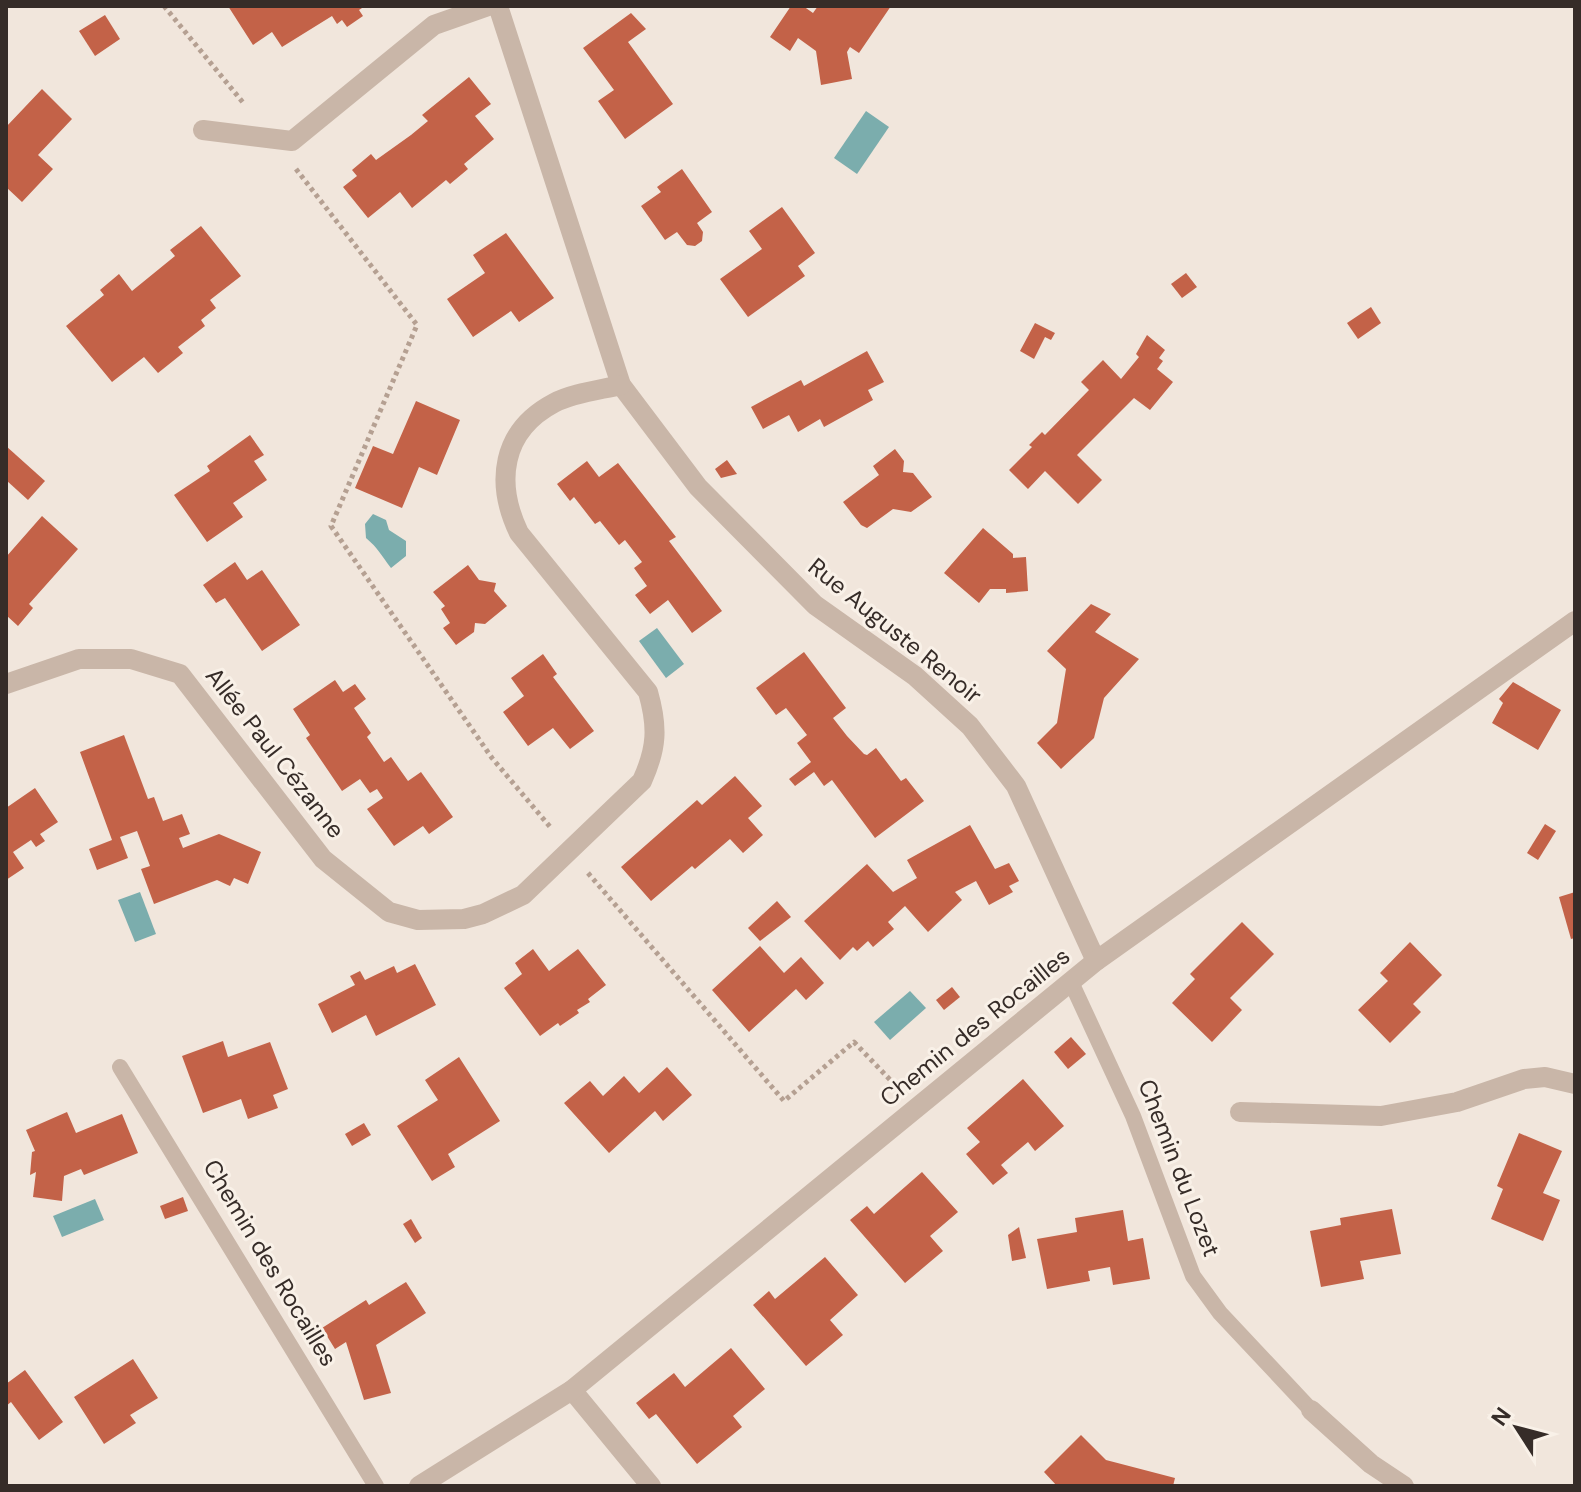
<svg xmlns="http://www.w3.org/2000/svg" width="1581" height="1492" viewBox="0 0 1581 1492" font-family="'DM Sans',sans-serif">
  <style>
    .water { fill: #7badad }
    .building { fill: #c36248 }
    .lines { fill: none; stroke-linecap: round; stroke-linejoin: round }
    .path { stroke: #b5a092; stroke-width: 5; stroke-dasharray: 4 4; stroke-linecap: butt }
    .service { stroke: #c9b6a8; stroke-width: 16 }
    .minor { stroke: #c9b6a8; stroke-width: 20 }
    .labels { text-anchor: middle; stroke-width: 6; stroke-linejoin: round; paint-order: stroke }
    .street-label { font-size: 24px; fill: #362c28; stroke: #f9f1e8 }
  </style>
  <rect width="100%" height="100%" fill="#f1e6dc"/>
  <g class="water">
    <polygon points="866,111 889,127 857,174 834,158"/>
    <path d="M 373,514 L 386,520 L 389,530 L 406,541 L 406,556 L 391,568 C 381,555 378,548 366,538 L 365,524 Z"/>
    <polygon points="657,628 684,664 666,678 639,641"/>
    <polygon points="140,892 156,934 135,942 118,900"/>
    <polygon points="910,991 926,1008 890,1040 874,1022"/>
    <polygon points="95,1199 104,1220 62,1237 53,1216"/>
  </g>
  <g class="building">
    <polygon points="228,6 365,6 359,10 363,16 347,27 342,20 337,24 332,16 282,47 272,32 253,45"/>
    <polygon points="791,6 803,6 813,13 818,6 891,6 859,53 850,47 847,52 852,79 821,85 816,51 798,38 790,51 770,37"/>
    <polygon points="631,13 646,29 628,42 673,104 625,139 598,101 614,90 583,48"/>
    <polygon points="105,15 120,39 95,56 79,31"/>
    <polygon points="469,77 491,104 475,116 494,139 464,164 468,169 450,184 446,180 412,208 400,192 368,218 343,187 357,176 352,170 371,154 376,160 411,135 428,121 422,115"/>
    <polygon points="42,89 72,119 38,155 53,169 22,202 6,187 6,127"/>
    <polygon points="682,169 712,212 697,223 703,232 702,241 695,246 687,245 677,232 665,240 641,206 661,192 657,187"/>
    <polygon points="782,207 815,253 798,266 805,276 748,317 720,279 762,249 749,231"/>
    <polygon points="201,226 241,276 210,300 216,308 201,320 205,326 178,347 183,353 158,373 144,357 112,382 66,326 104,295 100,290 119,274 132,291 175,256 170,250"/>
    <polygon points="506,233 554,298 519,322 511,311 473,337 447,299 485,273 473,255"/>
    <polygon points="1186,273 1197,287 1182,298 1171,284"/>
    <polygon points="1371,307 1381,323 1358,339 1347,323"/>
    <polygon points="1035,323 1055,333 1051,340 1045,337 1034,359 1020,351"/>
    <polygon points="1147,335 1165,350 1159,358 1163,361 1157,369 1173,382 1150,410 1134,398 1077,455 1102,480 1078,504 1045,471 1028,489 1009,470 1032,447 1029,445 1042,432 1045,435 1089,390 1081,382 1103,360 1121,379 1139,357 1136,354"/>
    <polygon points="867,351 884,382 868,390 873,400 824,427 820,419 798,432 789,415 763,429 751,407 801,380 804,386"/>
    <polygon points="416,401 460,420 437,475 419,467 402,508 355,488 373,446 393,454"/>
    <polygon points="250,435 264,455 254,461 267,480 233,503 243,517 207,542 174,495 210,471 207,466"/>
    <polygon points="6,446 45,481 28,500 6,480"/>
    <polygon points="895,449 904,461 903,472 913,473 932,497 911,512 893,509 867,528 861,525 843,502 879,475 873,466"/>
    <polygon points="727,460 737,474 721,478 715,469"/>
    <polygon points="587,461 599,477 618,463 676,537 669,541 722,611 692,633 668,600 650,614 635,595 647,586 634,568 642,562 625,540 619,545 600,521 595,524 574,497 570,501 557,484"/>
    <polygon points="42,516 78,549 29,604 33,608 18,626 6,615 6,557"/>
    <polygon points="983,528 1013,554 1013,558 1026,557 1028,591 1006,593 1006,589 990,589 979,603 944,573"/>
    <polygon points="235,562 247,580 262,570 300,625 262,651 225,598 216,603 203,585"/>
    <polygon points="468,565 479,580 496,583 494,591 507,606 485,624 475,623 474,632 456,645 443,628 450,623 441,609 445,606 433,592"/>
    <polygon points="1091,604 1111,614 1095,632 1139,659 1104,698 1094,738 1061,769 1037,743 1057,723 1066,669 1047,651"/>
    <polygon points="804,652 846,708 833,718 847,736 864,754 867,755 876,748 901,781 906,778 924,801 875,838 832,780 824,786 814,772 795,786 789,779 811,762 797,743 807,735 786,708 776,715 756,688"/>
    <polygon points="543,654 557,674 553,677 594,731 570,749 553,728 528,746 503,712 524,696 511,678"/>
    <polygon points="335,680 343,692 355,684 366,699 354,708 371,733 367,737 384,762 391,757 408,781 421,772 453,817 429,834 423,826 394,846 367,809 383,798 377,789 370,793 360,779 342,791 306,738 310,735 293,709"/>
    <polygon points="1513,682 1561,710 1538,750 1492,723 1503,703 1499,699"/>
    <polygon points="124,735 148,799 154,797 163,821 182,814 190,834 179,838 183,848 219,834 261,852 248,884 234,878 230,886 217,880 154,904 141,869 150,866 137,831 120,837 128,858 97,870 89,849 112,840 80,752"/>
    <polygon points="735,776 762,806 748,818 763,835 743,853 730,839 695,869 692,866 651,901 621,867 697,800 702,805"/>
    <polygon points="35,788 58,822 40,834 45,841 36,847 31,840 13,852 24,868 6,880 6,808"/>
    <polygon points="1545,824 1556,831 1538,860 1527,853"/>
    <polygon points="970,825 995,869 1009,863 1019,881 1009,886 1013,892 989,905 976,881 955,892 962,900 928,932 905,906 888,922 894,929 873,947 868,941 857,951 853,947 840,960 804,921 867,864 893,892 917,878 907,860"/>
    <polygon points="1575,892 1575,938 1571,939 1559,897"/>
    <polygon points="777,901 791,917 760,941 748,928"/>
    <polygon points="1242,922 1274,954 1230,998 1242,1010 1212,1042 1172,1003 1195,979 1190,974"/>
    <polygon points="1410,942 1442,975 1413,1004 1421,1012 1390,1043 1358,1010 1388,981 1380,973"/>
    <polygon points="760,946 784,973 801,957 824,983 806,1000 796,989 749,1032 712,990"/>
    <polygon points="533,949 549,971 578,949 606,985 588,999 590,1002 577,1010 579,1013 560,1026 558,1023 540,1036 504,988 522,974 515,963"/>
    <polygon points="415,964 436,1005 376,1036 366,1015 332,1033 318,1004 355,985 350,976 360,971 365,980 394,966 397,973"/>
    <polygon points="952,987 960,997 944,1010 936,1000"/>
    <polygon points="1071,1037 1086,1054 1068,1069 1054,1052"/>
    <polygon points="223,1041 228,1057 270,1042 288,1089 273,1095 278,1108 248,1119 241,1099 203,1113 182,1056"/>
    <polygon points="459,1057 500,1121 448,1154 455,1167 432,1181 397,1126 438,1100 425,1080"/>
    <polygon points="667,1067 692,1095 663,1121 655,1111 609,1153 564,1103 590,1081 603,1096 624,1076 639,1093"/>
    <polygon points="1023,1079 1064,1126 1035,1151 1028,1142 1001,1165 1008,1173 993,1185 966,1154 980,1142 967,1128"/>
    <polygon points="67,1112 76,1133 122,1114 138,1153 84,1175 81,1169 64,1176 62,1201 33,1197 36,1172 30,1175 32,1152 35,1151 26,1130"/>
    <polygon points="364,1123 371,1135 352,1146 345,1134"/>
    <polygon points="1519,1133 1562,1151 1543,1193 1560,1200 1543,1241 1491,1219 1503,1189 1497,1186"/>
    <polygon points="922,1172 958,1212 930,1236 943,1251 905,1283 850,1220 867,1206 874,1214"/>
    <polygon points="183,1197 188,1211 165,1219 160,1206"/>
    <polygon points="1392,1209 1401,1254 1360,1261 1364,1279 1321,1287 1310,1231 1341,1225 1340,1218"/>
    <polygon points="1123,1210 1128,1241 1143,1238 1150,1279 1113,1285 1110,1267 1088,1271 1090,1281 1047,1289 1037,1239 1077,1232 1075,1218"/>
    <polygon points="411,1219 422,1238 415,1243 403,1224"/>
    <polygon points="1019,1227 1026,1258 1012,1261 1008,1235"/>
    <polygon points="825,1257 858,1295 830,1320 843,1335 806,1366 753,1305 769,1291 775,1299"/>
    <polygon points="406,1282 426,1313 376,1345 391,1393 364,1400 346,1342 335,1349 322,1328 366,1300 369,1305"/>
    <polygon points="731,1348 765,1389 733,1416 742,1427 697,1464 656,1414 649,1419 636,1403 674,1373 685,1387"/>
    <polygon points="133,1359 158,1398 130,1415 136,1423 104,1444 74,1397"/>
    <polygon points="25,1370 63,1422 39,1440 11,1402 6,1406 6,1384"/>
    <polygon points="1081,1435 1106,1460 1175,1478 1173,1486 1057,1486 1044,1472"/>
  </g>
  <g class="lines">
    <g class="path">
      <polyline points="164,6 245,105"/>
      <polyline points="296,169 417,325 331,526 492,758 551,828"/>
      <polyline points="588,873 784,1101 854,1042 897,1087"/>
    </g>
    <g class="service">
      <polyline points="1071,982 1133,1116 1193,1276 1220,1313 1311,1410"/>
      <polyline points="120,1067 376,1486"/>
    </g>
    <g class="minor">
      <polyline points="498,6 621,385 698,487 815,605 915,676 970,726 1016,786 1096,961"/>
      <polyline points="203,130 292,141 434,25 488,6"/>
      <path d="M 6,684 L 79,659 L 131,659 L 180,674 L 323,859 L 389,912 L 418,920 L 464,919 L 483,914 L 523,895 L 642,781 C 657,748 658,727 648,692 L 519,533 C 495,483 501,431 554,403 C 573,393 600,390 621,385"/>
      <polyline points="1240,1112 1381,1116 1457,1102 1524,1079 1545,1077 1575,1084"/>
      <polyline points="572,1390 651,1486"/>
      <polyline points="1311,1410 1371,1464 1404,1486"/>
      <polyline points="419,1486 572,1390 1096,961 1575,621"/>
    </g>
  </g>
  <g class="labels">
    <g class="street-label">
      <text transform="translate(895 631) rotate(39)" y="8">Rue Auguste Renoir</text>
      <text transform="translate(275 753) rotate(52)" y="8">Allée Paul Cézanne</text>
      <text transform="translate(975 1027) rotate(-39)" y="8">Chemin des Rocailles</text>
      <text transform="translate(1179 1168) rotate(69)" y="8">Chemin du Lozet</text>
      <text transform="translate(270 1263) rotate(59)" y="8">Chemin des Rocailles</text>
    </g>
  </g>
  <rect width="1581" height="1492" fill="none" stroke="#362c28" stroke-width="16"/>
  <g transform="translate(1517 1428) rotate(306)" stroke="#f9f1e8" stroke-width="6" paint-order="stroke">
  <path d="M0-6L14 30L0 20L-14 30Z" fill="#362c28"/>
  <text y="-12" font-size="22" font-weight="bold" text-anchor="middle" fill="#362c28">N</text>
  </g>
</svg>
